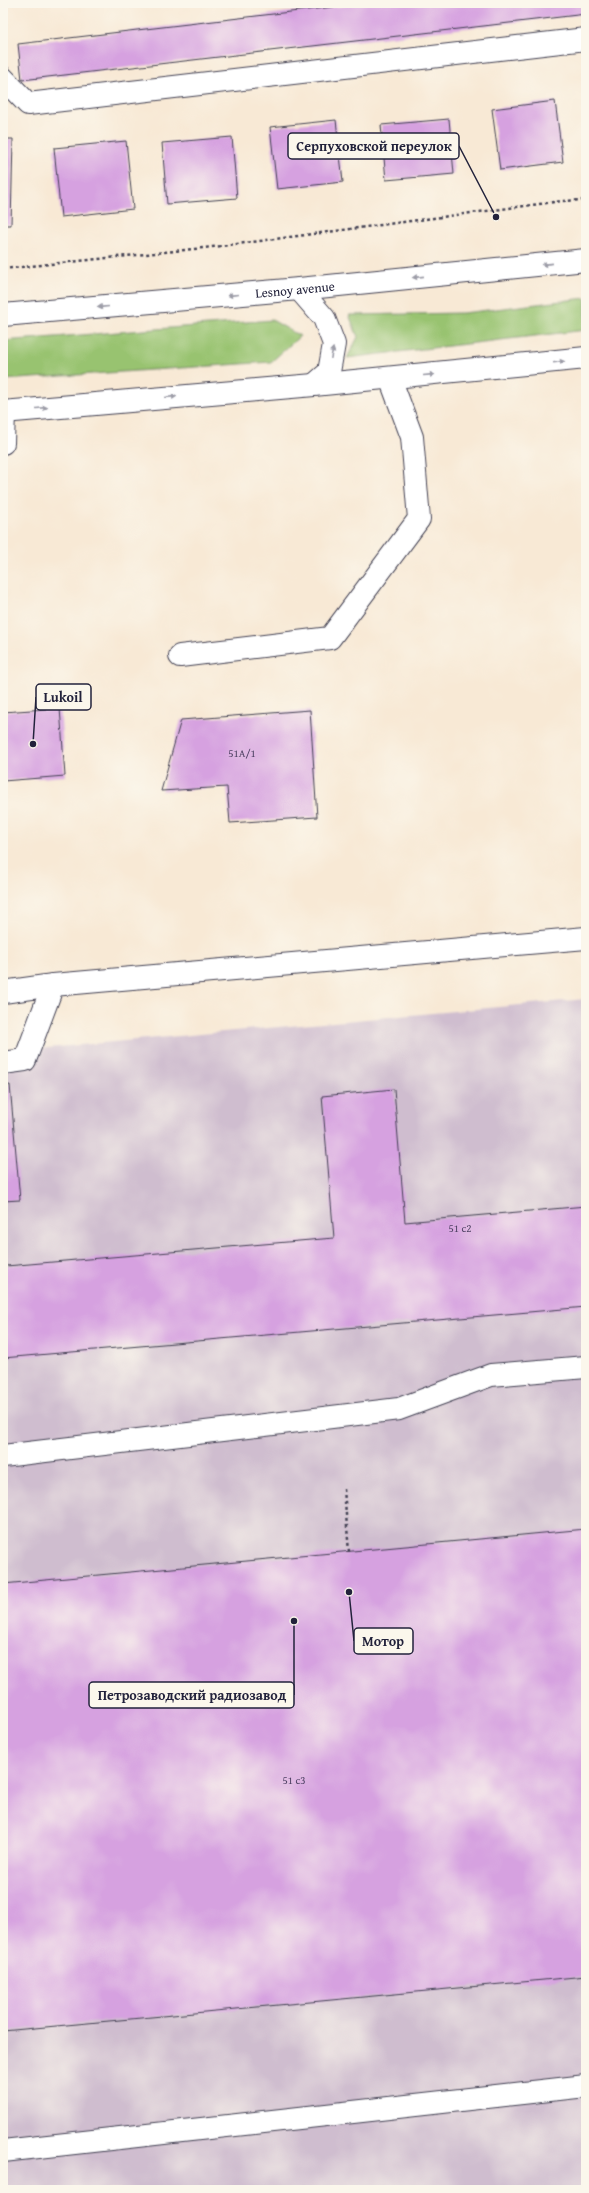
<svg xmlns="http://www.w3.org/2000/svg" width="589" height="2193" viewBox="0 0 589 2193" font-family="'Gentium Book Plus',serif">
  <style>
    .industrial { fill: #cfbdcf }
    .green { fill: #98c370; stroke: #5d7256 }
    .building { fill: #d6a1e0 }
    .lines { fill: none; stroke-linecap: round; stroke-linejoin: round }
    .minor-casing { stroke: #424052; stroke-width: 24 }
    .major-casing { stroke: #424052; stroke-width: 24 }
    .path { stroke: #424052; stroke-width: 2.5; stroke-dasharray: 3 3; stroke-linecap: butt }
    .minor { stroke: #fff; stroke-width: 22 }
    .major { stroke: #fff; stroke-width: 22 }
    .oneway { fill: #9c9ca7 }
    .labels { text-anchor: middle; stroke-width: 3.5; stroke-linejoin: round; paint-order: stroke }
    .number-label { font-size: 11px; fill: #4f4264 }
    .street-label { font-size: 13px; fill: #22223b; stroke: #fbf7ec }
    .leader { fill: none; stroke: #22223b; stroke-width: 1.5 }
    .callout-dot { fill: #22223b; stroke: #fbf7ec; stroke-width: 1.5 }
    .callout { fill: #fbf7ec; stroke: #22223b; stroke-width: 1.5 }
    .callout-label { font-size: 14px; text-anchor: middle; font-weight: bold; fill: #22223b }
  </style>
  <rect width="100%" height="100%" fill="#fbf7ec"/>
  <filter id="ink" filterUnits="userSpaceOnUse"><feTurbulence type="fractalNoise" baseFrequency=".025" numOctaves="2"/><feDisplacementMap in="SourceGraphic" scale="8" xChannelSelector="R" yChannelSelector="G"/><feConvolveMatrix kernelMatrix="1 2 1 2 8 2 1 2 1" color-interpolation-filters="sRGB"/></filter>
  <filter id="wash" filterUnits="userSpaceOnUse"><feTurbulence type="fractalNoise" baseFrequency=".012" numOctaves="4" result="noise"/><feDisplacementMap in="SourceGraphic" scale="16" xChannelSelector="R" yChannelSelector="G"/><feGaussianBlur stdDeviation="0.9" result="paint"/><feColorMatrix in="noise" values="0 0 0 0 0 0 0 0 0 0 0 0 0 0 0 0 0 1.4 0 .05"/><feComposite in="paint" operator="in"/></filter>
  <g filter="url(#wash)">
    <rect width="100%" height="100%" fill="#f8e9d5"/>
    <polygon class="industrial" points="586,999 586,2190 3,2190 3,1052"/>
    <g class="green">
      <polygon points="586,298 586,330 347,358 358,337 349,315 463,313"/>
      <polygon points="272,320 300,336 271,362 3,380 3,341"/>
    </g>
    <g id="blocks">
      <g class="building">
        <polygon points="367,3 586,3 586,14 22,80 18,44"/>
        <polygon points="555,101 563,162 500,170 492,109"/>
        <polygon points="449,119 454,174 386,180 381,125"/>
        <polygon points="336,120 343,182 277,189 270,127"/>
        <polygon points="232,137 237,198 167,204 162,143"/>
        <polygon points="3,139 13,139 11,225 3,225"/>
        <polygon points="126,141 133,209 61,217 54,148"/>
        <polygon points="60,708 65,776 3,781 3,712"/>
        <polygon points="310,710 317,817 230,823 227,787 161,791 181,720"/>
        <polygon points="10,1085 20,1200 3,1201 3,1086"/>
        <polygon points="394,1089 405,1222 586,1206 586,1307 3,1358 3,1246 6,1266 334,1238 322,1096"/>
        <polygon points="586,1529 586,1976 3,2031 3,1584"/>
      </g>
    </g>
  </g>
  <g filter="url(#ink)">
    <use href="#blocks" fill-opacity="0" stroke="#424052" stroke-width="1"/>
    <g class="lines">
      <g class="minor-casing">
        <g id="minor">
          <polyline points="3,78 28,104 586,39"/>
          <polyline points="3,443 4,411"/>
          <polyline points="180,656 330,638 419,519 412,437 390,378"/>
          <polyline points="3,992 53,985 586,938"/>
          <polyline points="3,1063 25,1060 53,985"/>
          <polyline points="3,1456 399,1409 491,1375 586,1367"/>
          <polyline points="3,2151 586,2086"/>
        </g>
      </g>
      <g class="major-casing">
        <g id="major">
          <polyline points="299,289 324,318 334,344 329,372 314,385"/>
          <path id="s1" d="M 3,315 L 299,289 L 586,260"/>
          <polyline points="3,412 314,385 586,358"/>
        </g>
      </g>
      <g class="path">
        <polyline points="3,269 222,246 562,201 586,200"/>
        <polyline points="344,1489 349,1552"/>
      </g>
      <use href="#minor" class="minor"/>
      <use href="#major" class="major"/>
    </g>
    <defs><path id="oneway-solid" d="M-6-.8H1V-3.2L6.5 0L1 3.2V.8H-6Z"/></defs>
    <g class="oneway">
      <use href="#oneway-solid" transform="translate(547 264) rotate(174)"/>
      <use href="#oneway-solid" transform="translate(418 277) rotate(174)"/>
      <use href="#oneway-solid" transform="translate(233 295) rotate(175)"/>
      <use href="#oneway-solid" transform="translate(103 307) rotate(175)"/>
      <use href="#oneway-solid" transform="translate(332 353) rotate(-78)"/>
      <use href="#oneway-solid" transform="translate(559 362) rotate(-7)"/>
      <use href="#oneway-solid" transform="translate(429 375) rotate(-5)"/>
      <use href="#oneway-solid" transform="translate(171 397) rotate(-5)"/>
      <use href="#oneway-solid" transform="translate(42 408) rotate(-5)"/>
    </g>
  </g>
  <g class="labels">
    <g class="number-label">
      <text x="242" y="757">51А/1</text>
      <text x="460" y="1232">51 с2</text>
      <text x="294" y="1784">51 с3</text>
    </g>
    <g class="street-label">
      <text dy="5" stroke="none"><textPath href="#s1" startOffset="293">Lesnoy avenue</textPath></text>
    </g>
  </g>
  <path class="leader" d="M496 217L459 146M33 744L36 697M349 1592L354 1641M294 1621L294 1695"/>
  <g class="callout-dot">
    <circle cx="496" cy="217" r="4"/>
    <circle cx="33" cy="744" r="4"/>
    <circle cx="349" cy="1592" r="4"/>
    <circle cx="294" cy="1621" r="4"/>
  </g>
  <g class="callout">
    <rect x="288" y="133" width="171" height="26" rx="4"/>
    <rect x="36" y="684" width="55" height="26" rx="4"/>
    <rect x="354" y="1628" width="59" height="26" rx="4"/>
    <rect x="89" y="1682" width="205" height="26" rx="4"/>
  </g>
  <g class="callout-label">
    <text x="374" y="151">Серпуховской переулок</text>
    <text x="63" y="702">Lukoil</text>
    <text x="383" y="1646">Мотор</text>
    <text x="192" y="1700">Петрозаводский радиозавод</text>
  </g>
  <rect width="589" height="2193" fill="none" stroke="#fbf7ec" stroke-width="16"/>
</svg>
